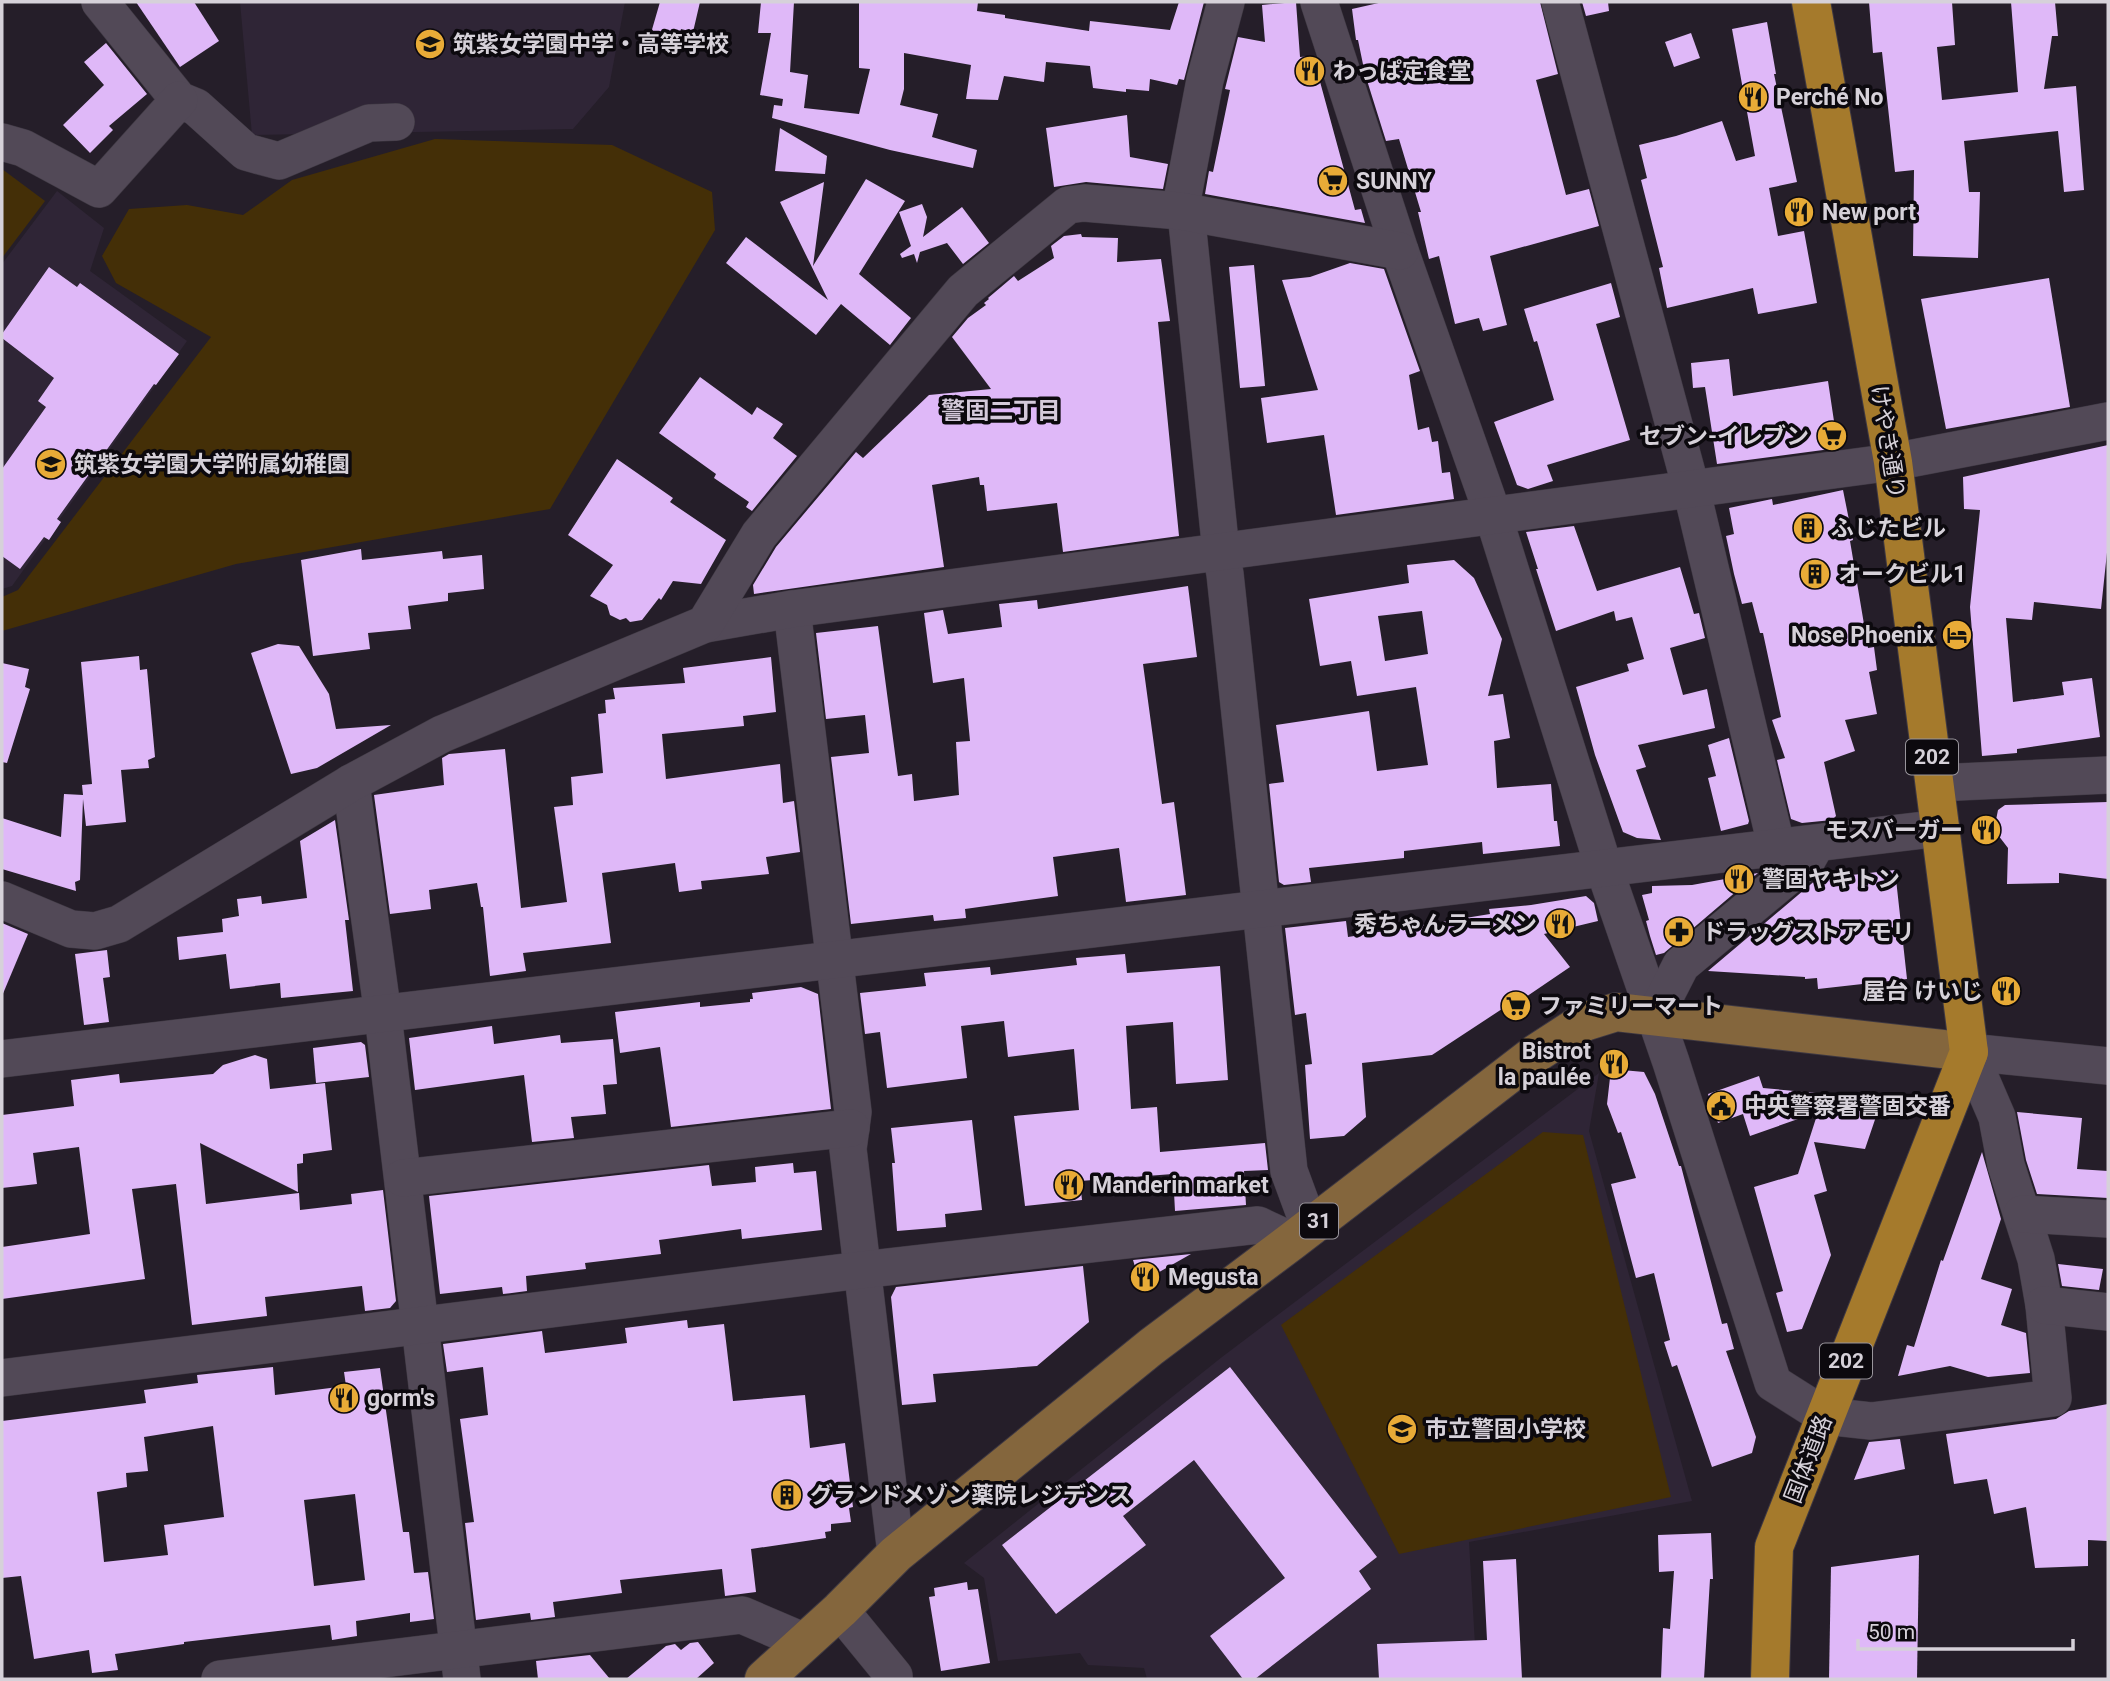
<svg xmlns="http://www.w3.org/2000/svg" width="2110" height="1681" viewBox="0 0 2110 1681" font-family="Roboto,'Noto Sans JP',sans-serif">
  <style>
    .built { fill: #2f2536 }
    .green { fill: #442f07 }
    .building { fill: #dfb8f8; fill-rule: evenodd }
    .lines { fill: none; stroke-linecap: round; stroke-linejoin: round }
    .minor-casing { stroke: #3e3842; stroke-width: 38 }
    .major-casing { stroke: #3e3842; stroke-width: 40 }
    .highway-casing { stroke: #3e3842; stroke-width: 40 }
    .minor { stroke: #524957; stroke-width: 37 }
    .major { stroke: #84663d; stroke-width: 38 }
    .highway { stroke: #a57a2c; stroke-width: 38 }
    .labels { text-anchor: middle; stroke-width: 7; stroke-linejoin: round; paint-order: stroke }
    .shield { fill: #0c090e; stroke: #99959c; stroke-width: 2 }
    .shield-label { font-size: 21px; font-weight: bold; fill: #d6d1d9 }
    .poi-label { font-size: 23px; font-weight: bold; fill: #d6d1d9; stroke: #0c090e; text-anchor: start }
    .street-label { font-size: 23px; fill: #d6d1d9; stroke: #0c090e }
    .neighbourhood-label { font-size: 24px; font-weight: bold; fill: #d4cada; stroke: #0c090e }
  </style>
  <rect width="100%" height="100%" fill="#251e29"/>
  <g class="built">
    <polygon points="240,2 625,2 609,87 573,129 252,135"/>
    <polygon points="57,191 104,228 90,271 187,341 12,586 2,589 2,264"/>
    <polygon points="1599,1073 1589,1131 1692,1501 1469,1542 1477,1679 1147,1679 1144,1668 1088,1665 1080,1653 998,1661 984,1578 964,1563 1222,1357"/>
  </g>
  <g class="green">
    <polygon points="435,139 612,145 712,192 715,230 550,509 236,564 2,631 2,597 18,590 211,337 116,283 102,256 129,209 187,205 243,215 292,180"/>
    <polygon points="2,169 45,201 2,258"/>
    <polygon points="1543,1132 1583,1135 1671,1497 1399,1554 1281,1325"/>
  </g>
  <g class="building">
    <polygon points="136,2 194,2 219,41 180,67"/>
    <polygon points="660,2 700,2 693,32 681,29 678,41 651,33"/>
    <polygon points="761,2 794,2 790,72 808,75 804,108 859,114 870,69 859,68 859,2 978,2 977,11 1005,15 1005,18 1089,31 1090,21 1170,30 1179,2 1204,2 1184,80 1179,79 1177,85 1150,79 1149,91 1126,89 1126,92 1093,88 1090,66 1046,62 1044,82 1004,76 998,100 966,99 971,65 904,53 904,89 900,105 938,114 932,137 977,150 973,168 890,150 772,118 774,105 782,106 783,99 760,95 771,33 758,33"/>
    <polygon points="1296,2 1300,57 1313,56 1355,210 1361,209 1365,223 1205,194 1209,171 1213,172 1230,90 1225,89 1238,37 1265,42 1262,5"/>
    <polygon points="1383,2 1540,2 1558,74 1536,80 1566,195 1589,189 1599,226 1490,256 1507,325 1483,331 1479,318 1455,324 1439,256 1429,259 1418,212 1421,212 1399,139 1386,141 1365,74 1358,40 1356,40 1352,9"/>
    <polygon points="1582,2 1608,2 1609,11 1586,16"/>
    <polygon points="1869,2 1952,2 1955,45 1937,47 1942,100 2018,92 2011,2 2055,2 2058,36 2052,36 2044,89 2076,86 2084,190 2064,192 2058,131 1964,141 1969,192 1980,192 1978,258 1913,256 1914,170 1895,172 1882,52 1873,53"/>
    <polygon points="1767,22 1776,74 1774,74 1797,182 1769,188 1778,236 1804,231 1817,303 1758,314 1753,288 1667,308 1659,268 1663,267 1641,180 1647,178 1639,145 1676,136 1722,121 1736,161 1755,156 1732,29"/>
    <polygon points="1691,33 1700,58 1674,67 1665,42"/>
    <polygon points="106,43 147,94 109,126 113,130 90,153 63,125 104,85 84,62"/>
    <polygon points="1127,115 1130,157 1168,164 1163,189 1086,182 1054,187 1046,128"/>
    <polygon points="780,128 827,156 825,174 775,171"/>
    <polygon points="866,179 905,201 859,274 911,318 890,345 841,304 816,335 726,263 746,237 828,300 780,202 824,182 813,266"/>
    <polygon points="922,204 927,217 923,237 962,207 989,243 963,264 947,243 920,252 917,263 914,254 902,258 900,254 911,246 899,212"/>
    <polygon points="1081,234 1082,237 1118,238 1117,262 1161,259 1170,321 1158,322 1179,536 1063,552 1057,503 987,511 984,485 980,485 979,477 932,485 944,567 754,594 753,585 776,547 856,452 863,458 929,395 991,389 952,337 968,318 986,305 984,303 989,299 988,298 1014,276 1018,281 1054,258 1051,246 1064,236"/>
    <polygon points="1350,263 1384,269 1420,371 1409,375 1418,430 1429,427 1432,442 1438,441 1442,473 1450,472 1454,499 1336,515 1324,435 1267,443 1261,398 1318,390 1282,280 1310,277"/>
    <polygon points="1254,265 1265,386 1240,388 1229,267"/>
    <polygon points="49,267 77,287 80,283 179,354 156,385 154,384 57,519 61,522 49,540 44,537 20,569 2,556 2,469 46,407 38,401 54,378 2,338 2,334"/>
    <polygon points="2049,278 2070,407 1946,429 1921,299"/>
    <polygon points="1611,283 1620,317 1596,324 1630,440 1547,465 1553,481 1528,489 1517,485 1494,422 1554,400 1537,341 1534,342 1524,309"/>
    <polygon points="1729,359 1733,396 1828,381 1838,448 1717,464 1705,387 1693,388 1691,363"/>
    <polygon points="700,377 752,415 757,407 783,424 773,438 797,456 752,511 746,507 749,502 714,478 716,474 659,433"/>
    <polygon points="2108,445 2108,543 2101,609 2034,602 2032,620 2006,618 2013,702 2064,695 2062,682 2092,678 2100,737 2017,749 2017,753 1982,756 1970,607 1980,510 1964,509 1963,477"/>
    <polygon points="617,459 673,498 670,502 726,540 701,584 673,581 661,600 659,598 642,620 630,622 626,618 620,620 610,615 607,605 590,596 613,565 568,535"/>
    <polygon points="1843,490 1853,540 1850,541 1868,648 1874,647 1877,670 1869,672 1877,714 1845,720 1855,751 1824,762 1836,816 1832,820 1802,823 1791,819 1777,760 1785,758 1772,720 1781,717 1763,633 1760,633 1752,602 1742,604 1734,574 1726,536 1734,534 1729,508 1772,499 1773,505"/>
    <polygon points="1574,526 1597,591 1680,567 1694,614 1699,613 1705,638 1670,648 1683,695 1707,689 1715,728 1638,745 1646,767 1636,770 1661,840 1637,838 1623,832 1595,755 1576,687 1629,671 1627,664 1644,659 1632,617 1616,621 1614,611 1556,631 1536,569 1538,569 1526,532"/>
    <polygon points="361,549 362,560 442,551 443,559 482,555 484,589 448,593 448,601 408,606 411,629 368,633 370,649 313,656 301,560"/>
    <path d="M 1454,560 L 1474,578 L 1502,639 L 1488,696 L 1503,694 L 1510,738 L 1494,741 L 1497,788 L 1551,784 L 1554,821 L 1557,821 L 1560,846 L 1483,854 L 1482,842 L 1404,851 L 1404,858 L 1309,868 L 1311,882 L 1284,885 L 1279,882 L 1269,784 L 1284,782 L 1276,725 L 1369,711 L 1377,771 L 1428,765 L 1416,687 L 1357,696 L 1351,661 L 1320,666 L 1309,599 L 1409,583 L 1407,565 ZM 1422,611 L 1428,654 L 1385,661 L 1378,616 Z"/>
    <polygon points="1188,586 1197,657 1143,664 1162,804 1174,802 1186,895 1126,902 1119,848 1053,857 1058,896 965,909 966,918 934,921 933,915 851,924 831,757 869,753 865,715 826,719 816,633 878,626 898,776 912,774 914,801 959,795 956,742 970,741 964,678 933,683 924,613 943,610 948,634 1002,627 999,604 1037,600 1038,609"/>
    <polygon points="278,644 299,646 329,694 336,729 391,725 317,768 291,774 251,653"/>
    <polygon points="139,656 140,670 147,669 155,757 148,760 149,768 121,770 126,822 86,826 83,799 80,880 75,882 76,891 2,869 2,818 61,837 64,794 83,795 82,785 92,784 81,662"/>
    <polygon points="771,657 776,712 743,716 744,726 662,734 666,779 780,764 783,803 794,801 800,852 766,857 769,874 701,881 702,889 679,892 675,863 602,873 611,943 523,953 526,971 490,976 483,907 481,907 477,883 429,890 431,909 390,914 374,795 444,785 442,758 449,754 505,749 521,908 567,902 554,807 573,805 571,777 603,773 598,714 606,713 605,700 615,699 613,688 685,683 683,668"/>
    <polygon points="2,663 29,669 25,687 30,689 7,763 2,762"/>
    <polygon points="1729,738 1749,821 1748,824 1721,831 1708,778 1716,776 1708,745"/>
    <polygon points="2108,802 2108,879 2059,873 2059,883 2007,884 2008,848 1998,835 1995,825 1998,810 2005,805"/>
    <polygon points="335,820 349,920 345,920 353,991 281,998 280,983 230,989 226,954 179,960 177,937 223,932 222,919 239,916 237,899 261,896 262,904 307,898 300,841"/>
    <polygon points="1895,870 1907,979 1818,989 1817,978 1805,979 1805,977 1708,971 1817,879"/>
    <polygon points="1758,873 1664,953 1656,955 1650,936 1646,921 1649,920 1642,895 1652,893 1652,886 1692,885"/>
    <polygon points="1586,896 1594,903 1598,921 1544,934 1570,967 1504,1012 1502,1009 1432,1055 1362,1063 1366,1117 1344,1136 1310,1139 1305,1065 1312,1064 1306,1013 1295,1015 1285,928 1346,921 1348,937 1490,914 1489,909 1531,905"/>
    <polygon points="2,923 28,934 2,996"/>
    <polygon points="107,950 110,977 103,978 109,1022 84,1025 75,954"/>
    <polygon points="1125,954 1127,973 1220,966 1228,1080 1176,1084 1173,1022 1126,1026 1131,1109 1157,1107 1160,1152 1265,1143 1268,1170 1244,1171 1246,1205 1175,1211 1173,1174 1080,1181 1082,1200 1025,1206 1014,1116 1079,1110 1074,1049 1008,1057 1004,1021 961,1026 967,1078 887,1088 880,1032 865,1034 860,993 926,986 924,973 990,967 991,975 1077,965 1076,958"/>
    <polygon points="801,987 818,994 831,1109 671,1127 660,1047 620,1053 615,1012 700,1002 700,1007 750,1002 750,999 753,999 752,993"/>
    <polygon points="492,1026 494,1044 560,1035 561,1043 613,1039 617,1084 603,1085 606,1114 571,1117 574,1138 532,1142 524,1075 415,1090 409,1038"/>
    <polygon points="361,1042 365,1045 369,1077 316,1083 313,1048"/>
    <polygon points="255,1055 267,1059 270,1089 325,1083 332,1150 303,1154 303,1163 297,1164 298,1192 200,1143 206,1204 299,1193 300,1210 352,1204 351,1194 383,1190 396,1301 390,1308 365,1311 362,1286 265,1297 267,1316 192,1325 176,1184 132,1189 145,1279 2,1299 2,1247 90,1234 79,1147 33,1153 37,1184 2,1188 2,1115 74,1106 71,1080 119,1074 120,1083 213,1074 223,1065"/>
    <polygon points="1611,1069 1644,1072 1655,1094 1679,1166 1681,1166 1722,1324 1727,1323 1734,1349 1726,1351 1756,1437 1752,1453 1712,1467 1677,1365 1672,1367 1664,1342 1670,1340 1654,1273 1636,1278 1611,1184 1636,1178 1621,1132 1618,1133 1607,1104"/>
    <polygon points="1759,1076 1763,1088 1882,1099 1865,1149 1814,1142 1827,1191 1814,1195 1831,1255 1802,1329 1787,1332 1776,1293 1783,1291 1754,1187 1798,1174 1818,1112 1750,1136 1743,1114 1718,1123 1708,1094"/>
    <polygon points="2017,1112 2082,1118 2077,1169 2108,1171 2108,1198 2037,1194 2026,1160"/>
    <polygon points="972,1120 982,1210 945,1214 946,1227 897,1231 892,1163 895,1163 891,1128"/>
    <polygon points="1982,1152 2001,1219 1981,1279 2012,1289 2001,1325 2026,1333 2030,1373 1988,1377 1950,1366 1898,1376 1907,1345 1914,1347 1941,1260 1943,1261"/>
    <polygon points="793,1163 794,1173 816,1171 822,1230 742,1239 741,1229 659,1240 661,1254 585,1263 586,1269 526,1276 527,1291 503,1294 502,1287 440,1294 429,1196 709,1165 712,1186 756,1182 755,1167"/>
    <polygon points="1191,1254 1161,1271 1140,1283 1133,1260"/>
    <polygon points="2058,1264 2103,1269 2099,1290 2062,1286"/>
    <polygon points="1083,1266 1089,1322 1037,1366 933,1374 936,1402 902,1405 891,1297 896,1287"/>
    <polygon points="687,1320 688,1328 724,1324 733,1401 805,1395 810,1448 845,1443 853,1507 849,1508 851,1522 831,1524 831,1531 825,1532 826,1538 751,1549 756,1592 725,1596 722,1569 620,1580 622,1593 553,1602 555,1617 531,1620 530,1613 476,1620 465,1523 474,1522 460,1419 488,1415 483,1367 447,1372 443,1344 542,1331 545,1353 627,1343 625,1328"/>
    <path d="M 273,1367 L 275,1395 L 346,1386 L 344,1372 L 380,1368 L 403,1532 L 409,1532 L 414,1573 L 428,1572 L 434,1619 L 410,1622 L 410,1613 L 356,1621 L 357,1636 L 332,1640 L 330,1625 L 184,1642 L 184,1644 L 115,1654 L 118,1670 L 92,1673 L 89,1650 L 34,1659 L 21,1576 L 2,1578 L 2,1421 L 146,1403 L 144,1390 L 198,1383 L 197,1375 ZM 213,1426 L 224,1517 L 164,1525 L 168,1555 L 104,1562 L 97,1492 L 127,1487 L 126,1473 L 148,1471 L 144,1437 ZM 355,1494 L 365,1580 L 314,1586 L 304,1500 Z"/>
    <polygon points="1230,1367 1377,1557 1359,1571 1371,1589 1255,1679 1243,1679 1210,1636 1285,1578 1194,1460 1123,1516 1146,1545 1056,1614 1002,1545"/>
    <polygon points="2108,1404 2108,1541 2088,1540 2088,1566 2035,1568 2026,1507 1994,1514 1987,1479 1954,1484 1946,1434 2056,1419 2069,1411"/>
    <polygon points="1900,1439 1905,1469 1854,1480 1869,1442"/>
    <polygon points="1711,1533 1713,1579 1710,1579 1704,1679 1661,1679 1663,1628 1670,1629 1674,1571 1659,1572 1658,1535"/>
    <polygon points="1919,1555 1917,1679 1829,1679 1831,1567"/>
    <polygon points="1516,1559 1522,1679 1379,1679 1377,1644 1487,1640 1483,1561"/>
    <polygon points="967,1582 968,1590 978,1589 990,1663 941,1671 929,1597 935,1596 934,1588"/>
    <polygon points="698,1642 714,1663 696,1679 626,1679 666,1646 675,1644 681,1650 690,1643"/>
    <polygon points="590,1655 610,1679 538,1679 536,1661"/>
  </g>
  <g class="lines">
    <g class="minor-casing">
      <g id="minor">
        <polyline points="100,2 179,100 196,107 246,152 279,161 369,123 396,122"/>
        <polyline points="1319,2 1400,251 1493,515 1604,868 1671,1062 1773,1383 1825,1416 1871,1421 2053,1398 2044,1305 2036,1259 2006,1165 1997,1117 1969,1052 2108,1066"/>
        <polyline points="1560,2 1691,488 1777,849"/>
        <polyline points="2,142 23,148 99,189 179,100"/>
        <polyline points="1180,211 1205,80 1226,2"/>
        <polyline points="1186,212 1221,552 1225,574 1289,1171 1310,1228"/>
        <polyline points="792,609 853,1112 848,1149 896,1554"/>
        <polyline points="705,624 792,609 1893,462 2108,421"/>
        <polyline points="351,783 383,1015 462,1679"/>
        <polyline points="1936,783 2108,775"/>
        <polyline points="2,900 71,929 95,931 119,924 351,783 442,734 705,624 759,535 963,291 1068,205 1084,203 1180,211 1400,251"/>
        <polyline points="1655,1016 1681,965 1807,860 1816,844"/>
        <polyline points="2,1059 1941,828"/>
        <polyline points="403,1178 851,1128"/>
        <polyline points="2022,1214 2108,1219"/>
        <polyline points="2044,1305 2108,1312"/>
        <polyline points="2,1378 861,1270 1258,1225 1292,1241"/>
        <polyline points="840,1610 894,1676 894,1679"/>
        <polyline points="220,1679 742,1615 805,1642"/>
      </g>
    </g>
    <g class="major-casing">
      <polyline id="major" points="764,1679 840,1610 896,1554 1151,1347 1292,1241 1535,1054 1584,1022 1616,1012 1969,1052"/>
    </g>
    <g class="highway-casing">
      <polyline id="highway" points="1770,1679 1774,1547 1969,1052 1893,462 1811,2"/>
    </g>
    <use href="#minor" class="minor"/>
    <use href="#major" class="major"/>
    <use href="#highway" class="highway"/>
  </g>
  <defs>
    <g id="school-disc" transform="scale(1.575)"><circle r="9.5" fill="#e8ab37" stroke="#0c090e"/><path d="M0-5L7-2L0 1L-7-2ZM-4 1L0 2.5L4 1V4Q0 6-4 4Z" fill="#111"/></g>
    <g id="restaurant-disc" transform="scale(1.575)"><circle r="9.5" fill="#e8ab37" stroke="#0c090e"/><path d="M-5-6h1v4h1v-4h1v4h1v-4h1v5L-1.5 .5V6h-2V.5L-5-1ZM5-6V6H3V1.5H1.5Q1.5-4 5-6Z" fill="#111"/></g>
    <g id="supermarket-disc" transform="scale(1.575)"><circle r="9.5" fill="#e8ab37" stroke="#0c090e"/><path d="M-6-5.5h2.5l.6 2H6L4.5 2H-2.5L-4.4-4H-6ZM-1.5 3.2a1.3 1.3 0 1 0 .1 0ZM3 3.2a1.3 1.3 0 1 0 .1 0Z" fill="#111"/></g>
    <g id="building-disc" transform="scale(1.575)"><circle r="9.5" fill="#e8ab37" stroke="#0c090e"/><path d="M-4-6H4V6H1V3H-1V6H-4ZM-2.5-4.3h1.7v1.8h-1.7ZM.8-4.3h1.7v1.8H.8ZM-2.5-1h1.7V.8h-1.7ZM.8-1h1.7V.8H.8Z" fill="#111"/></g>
    <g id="hotel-disc" transform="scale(1.575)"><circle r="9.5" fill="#e8ab37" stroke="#0c090e"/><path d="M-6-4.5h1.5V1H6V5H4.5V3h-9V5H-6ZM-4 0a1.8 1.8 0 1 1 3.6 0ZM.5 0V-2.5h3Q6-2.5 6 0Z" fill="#111"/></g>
    <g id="pharmacy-disc" transform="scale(1.575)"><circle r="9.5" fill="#e8ab37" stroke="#0c090e"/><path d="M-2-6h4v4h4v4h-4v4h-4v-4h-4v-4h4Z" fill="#111"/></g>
    <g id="civic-disc" transform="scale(1.575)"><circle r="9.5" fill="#e8ab37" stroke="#0c090e"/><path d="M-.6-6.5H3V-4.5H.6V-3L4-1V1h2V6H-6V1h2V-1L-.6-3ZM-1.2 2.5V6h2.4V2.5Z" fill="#111"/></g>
  </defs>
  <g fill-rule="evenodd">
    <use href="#school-disc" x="430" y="44"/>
    <use href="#restaurant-disc" x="1310" y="71"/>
    <use href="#restaurant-disc" x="1753" y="97"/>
    <use href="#supermarket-disc" x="1333" y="181"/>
    <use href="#restaurant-disc" x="1799" y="212"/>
    <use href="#supermarket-disc" x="1832" y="436"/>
    <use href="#school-disc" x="51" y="464"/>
    <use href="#building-disc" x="1808" y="528"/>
    <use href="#building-disc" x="1815" y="574"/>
    <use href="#hotel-disc" x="1957" y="635"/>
    <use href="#restaurant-disc" x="1986" y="830"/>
    <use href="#restaurant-disc" x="1739" y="879"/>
    <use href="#restaurant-disc" x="1560" y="924"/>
    <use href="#pharmacy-disc" x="1679" y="932"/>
    <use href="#restaurant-disc" x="2006" y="991"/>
    <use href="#supermarket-disc" x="1516" y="1006"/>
    <use href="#restaurant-disc" x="1614" y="1064"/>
    <use href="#civic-disc" x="1721" y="1106"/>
    <use href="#restaurant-disc" x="1069" y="1185"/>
    <use href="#restaurant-disc" x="1145" y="1277"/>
    <use href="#restaurant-disc" x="344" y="1398"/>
    <use href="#school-disc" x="1402" y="1429"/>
    <use href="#building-disc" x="787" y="1495"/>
  </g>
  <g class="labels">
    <g class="shield">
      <rect x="1906" y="739.5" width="52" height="35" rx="5"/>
      <rect x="1300" y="1203.5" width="38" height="35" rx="5"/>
      <rect x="1820" y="1343.5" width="52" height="35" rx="5"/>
    </g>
    <g class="shield-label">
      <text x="1932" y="764">202</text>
      <text x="1319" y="1228">31</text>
      <text x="1846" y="1368">202</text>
    </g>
    <g class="poi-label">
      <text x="453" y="52">筑紫女学園中学・高等学校</text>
      <text x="1333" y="79">わっぱ定食堂</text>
      <text x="1776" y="105">Perché No</text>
      <text x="1356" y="189">SUNNY</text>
      <text x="1822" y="220">New port</text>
      <text x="1809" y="444" text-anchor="end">セブン-イレブン</text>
      <text x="74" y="472">筑紫女学園大学附属幼稚園</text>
      <text x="1831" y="536">ふじたビル</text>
      <text x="1838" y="582">オークビル1</text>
      <text x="1934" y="643" text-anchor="end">Nose Phoenix</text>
      <text x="1963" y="838" text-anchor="end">モスバーガー</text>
      <text x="1762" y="887">警固ヤキトン</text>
      <text x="1537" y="932" text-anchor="end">秀ちゃんラーメン</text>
      <text x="1702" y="940">ドラッグストア モリ</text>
      <text x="1983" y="999" text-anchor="end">屋台 けいじ</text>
      <text x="1539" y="1014">ファミリーマート</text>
      <text x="1591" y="1059" text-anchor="end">Bistrot<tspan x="1591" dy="26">la paulée</tspan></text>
      <text x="1744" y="1114">中央警察署警固交番</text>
      <text x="1092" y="1193">Manderin market</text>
      <text x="1168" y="1285">Megusta</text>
      <text x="367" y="1406">gorm's</text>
      <text x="1425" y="1437">市立警固小学校</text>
      <text x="810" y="1503">グランドメゾン薬院レジデンス</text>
    </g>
    <g class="street-label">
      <text transform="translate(1888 442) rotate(81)" y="8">けやき通り</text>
      <text transform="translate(1808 1459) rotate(-69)" y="8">国体道路</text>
    </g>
    <g class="neighbourhood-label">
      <text x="1001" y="419">警固二丁目</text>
    </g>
  </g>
  <rect width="2110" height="1681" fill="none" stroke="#d6d1d9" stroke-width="7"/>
  <path d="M1858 1639v10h215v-10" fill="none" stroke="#d6d1d9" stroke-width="3.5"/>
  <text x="1868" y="1639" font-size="21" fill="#d6d1d9" stroke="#0c090e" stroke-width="5" paint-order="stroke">50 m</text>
</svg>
